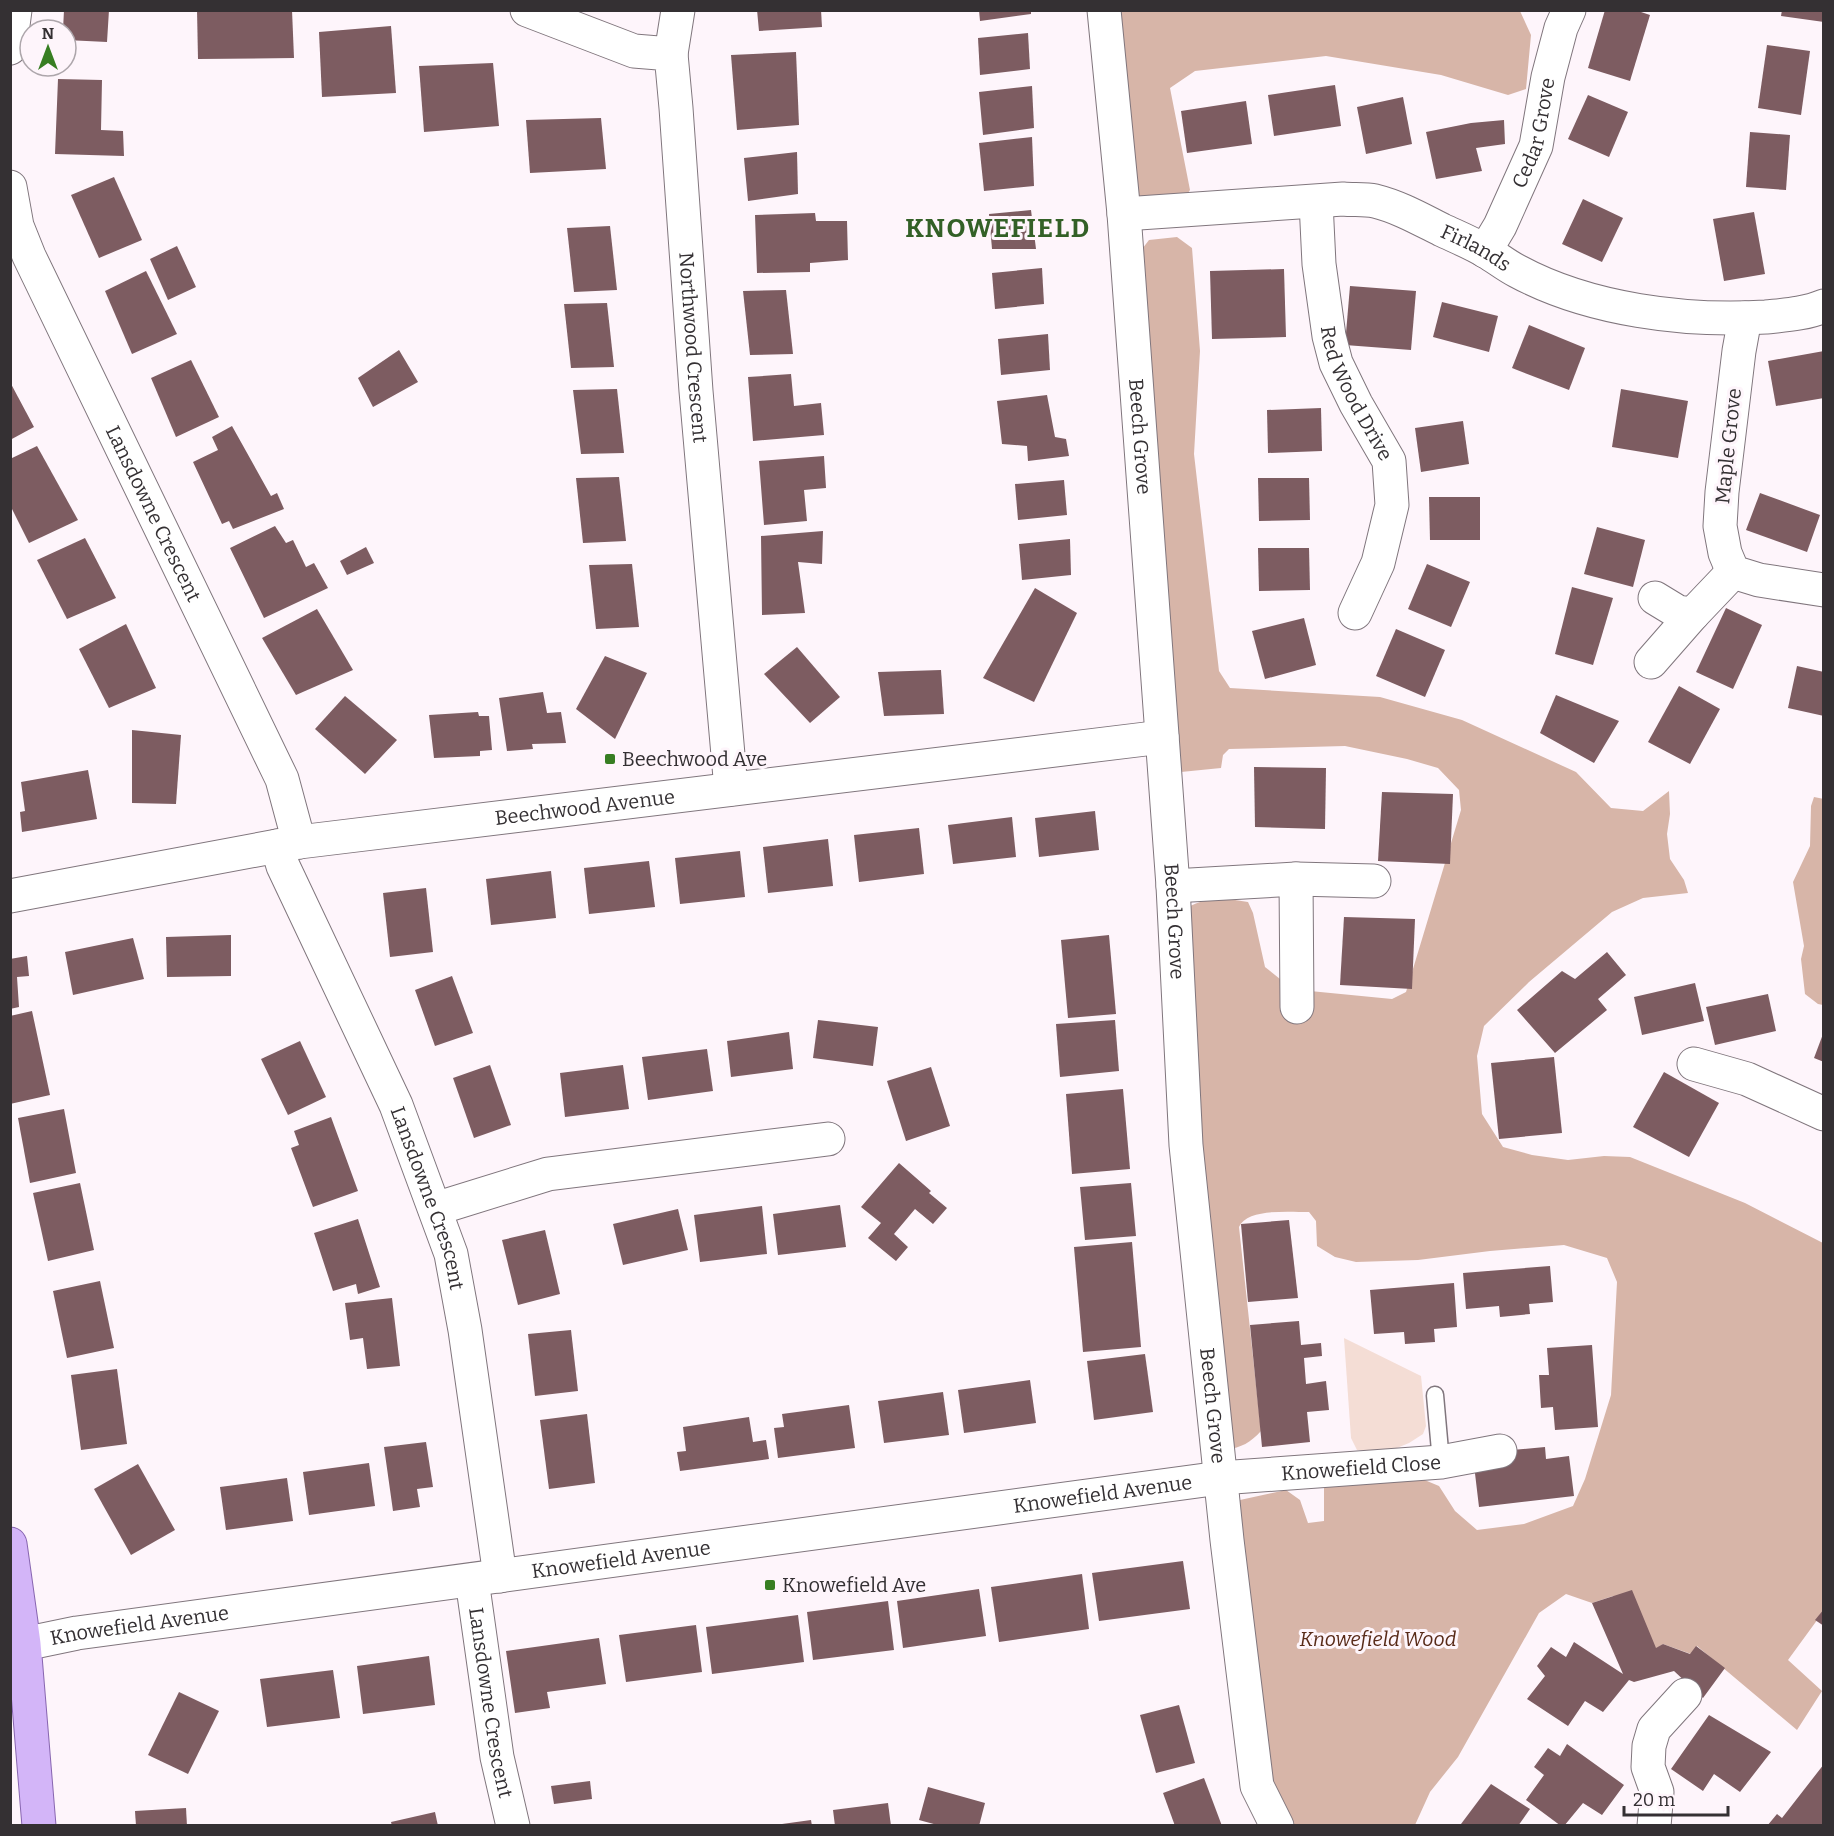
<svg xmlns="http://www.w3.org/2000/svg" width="1834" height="1836" viewBox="0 0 1834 1836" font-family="Bitter,serif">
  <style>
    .green { fill: #f4ddd5 }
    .forest { fill: #d7b5a8 }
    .building { fill: #7d5c61 }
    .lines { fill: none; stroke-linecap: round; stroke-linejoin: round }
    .service-casing { stroke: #80767d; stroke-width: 19 }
    .minor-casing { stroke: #80767d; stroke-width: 35 }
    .primary-casing { stroke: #8866b0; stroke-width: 35 }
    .service { stroke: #fff; stroke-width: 16 }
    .minor { stroke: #fff; stroke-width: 33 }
    .primary { stroke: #d3b5f8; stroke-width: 33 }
    .poi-dot { fill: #377e22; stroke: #fef5fb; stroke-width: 2 }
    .labels { text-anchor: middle; stroke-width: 6; stroke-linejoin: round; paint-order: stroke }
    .street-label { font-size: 20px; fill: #343033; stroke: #fef5fb }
    .poi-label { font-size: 20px; fill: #343033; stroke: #fef5fb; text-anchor: start }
    .park-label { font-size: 20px; font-style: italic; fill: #582a18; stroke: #fef5fb }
    .district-label { font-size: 26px; font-weight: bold; letter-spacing: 1.5px; fill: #336027; stroke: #fef5fb }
  </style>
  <rect width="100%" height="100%" fill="#fef5fb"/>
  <polygon class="green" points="1344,1338 1421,1376 1426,1426 1423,1434 1409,1443 1392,1450 1357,1450 1351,1438"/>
  <g class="forest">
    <polygon points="1109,11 1520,11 1531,35 1526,89 1508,95 1441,75 1326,56 1195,71 1170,88 1190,190 1176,211 1144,210 1125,182"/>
    <path d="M 1177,237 L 1192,248 L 1200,351 L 1194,454 L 1219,671 L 1230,688 L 1380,697 L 1462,720 L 1576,772 L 1611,808 L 1643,811 L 1669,791 L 1670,814 L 1667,834 L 1670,859 L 1684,880 L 1688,893 L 1643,898 L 1612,912 L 1529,982 L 1484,1026 L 1477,1056 L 1482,1114 L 1503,1147 L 1532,1155 L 1568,1160 L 1604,1156 L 1630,1157 L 1745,1203 L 1823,1243 L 1823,1612 L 1788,1660 L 1822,1691 L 1797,1730 L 1697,1646 L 1691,1654 L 1663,1644 L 1656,1649 L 1613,1596 L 1592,1603 L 1566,1594 L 1539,1613 L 1458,1757 L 1430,1792 L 1415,1825 L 1288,1825 L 1276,1804 L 1234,1515 L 1240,1500 L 1286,1490 L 1300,1500 L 1308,1523 L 1324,1521 L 1324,1484 L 1415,1476 L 1439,1486 L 1455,1511 L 1477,1530 L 1524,1524 L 1573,1506 L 1585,1479 L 1611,1395 L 1617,1282 L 1607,1258 L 1564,1245 L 1490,1251 L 1418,1260 L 1356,1262 L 1335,1257 L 1317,1246 L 1316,1221 L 1309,1212 C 1290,1212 1247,1208 1239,1227 L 1261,1431 C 1250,1443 1242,1447 1226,1450 L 1207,1215 L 1188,907 C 1206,897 1228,898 1248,902 L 1253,913 L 1265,967 L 1280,979 L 1310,991 L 1392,999 L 1406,992 L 1461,810 L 1459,790 L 1438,768 L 1407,759 L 1345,746 L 1229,749 L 1223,755 L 1221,768 L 1181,772 L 1136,257 L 1149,240 Z"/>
    <polygon points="1814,797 1824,799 1823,1005 1818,1004 1805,994 1801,959 1804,946 1793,882 1810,846 1811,806"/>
  </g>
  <g class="building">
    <polygon points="64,10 109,10 107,42 66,40 66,30 63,30"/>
    <polygon points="197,10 292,10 294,58 198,59"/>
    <polygon points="757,10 821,10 822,27 759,31"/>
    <polygon points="979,10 1031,10 1031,14 980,21"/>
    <polygon points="1605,10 1635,10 1650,15 1630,81 1588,68"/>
    <polygon points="1782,10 1824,10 1824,22 1781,16"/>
    <polygon points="391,26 396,93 322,97 319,32"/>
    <polygon points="1028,33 1030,69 980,75 978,38"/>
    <polygon points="1767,45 1810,51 1801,115 1758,108"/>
    <polygon points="796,52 799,125 737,130 731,55"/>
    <polygon points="493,63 499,126 424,132 419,66"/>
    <polygon points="58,79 102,80 101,130 123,131 124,156 55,154"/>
    <polygon points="1335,85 1341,126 1274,136 1268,95"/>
    <polygon points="1032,86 1034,128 983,135 979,92"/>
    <polygon points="1588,95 1628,112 1609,157 1568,139"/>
    <polygon points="1403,97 1412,144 1366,154 1357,107"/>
    <polygon points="1246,101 1252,144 1187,153 1181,111"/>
    <polygon points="601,118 606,169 530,173 526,120"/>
    <polygon points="1504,120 1505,144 1476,148 1482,171 1436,179 1426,132 1471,123"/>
    <polygon points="1750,132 1790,135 1786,190 1746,187"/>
    <polygon points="1032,137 1034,186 984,191 979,143"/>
    <polygon points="797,152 798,194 748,201 744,158"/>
    <polygon points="114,177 142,240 99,258 71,195"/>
    <polygon points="1583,199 1623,218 1602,262 1562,244"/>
    <polygon points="1031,210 1036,249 992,249 989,214"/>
    <polygon points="1754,212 1765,274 1724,281 1713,219"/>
    <polygon points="815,213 816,221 847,221 848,260 810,263 810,272 757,273 755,215"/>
    <polygon points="610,226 617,290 574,292 567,228"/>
    <polygon points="177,246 196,287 168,300 150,259"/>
    <polygon points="1042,268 1044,304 995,309 992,273"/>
    <polygon points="1284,269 1286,337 1212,339 1210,271"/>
    <polygon points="146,271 177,334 132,354 105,291"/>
    <polygon points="1350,286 1416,291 1411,350 1345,345"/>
    <polygon points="786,290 793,354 750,355 743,291"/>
    <polygon points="1442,302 1498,316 1489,352 1433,337"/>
    <polygon points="607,303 614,367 571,368 564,304"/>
    <polygon points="1529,325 1585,348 1569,390 1512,368"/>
    <polygon points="1048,334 1050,370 1001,375 998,339"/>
    <polygon points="399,350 418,382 373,407 358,378"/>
    <polygon points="1824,351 1824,398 1776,406 1768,361"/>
    <polygon points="191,360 219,417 176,437 151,378"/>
    <polygon points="791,374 794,406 821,403 824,435 753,441 748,377"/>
    <polygon points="10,382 34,427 10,440"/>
    <polygon points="617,389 624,453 581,454 573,390"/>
    <polygon points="1621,389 1688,401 1678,458 1612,447"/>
    <polygon points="1047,395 1055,437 1066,439 1069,456 1028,461 1027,446 1002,444 997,401"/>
    <polygon points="1321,408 1322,451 1268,453 1267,410"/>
    <polygon points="1463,421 1469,464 1421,472 1415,428"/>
    <polygon points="232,426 271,496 277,493 284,509 233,529 229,521 222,524 193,462 218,450 212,437"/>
    <polygon points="37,446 78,520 29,543 10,505 10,459"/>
    <polygon points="824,456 826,488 804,490 807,521 764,525 759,461"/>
    <polygon points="619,477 626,541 583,543 576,478"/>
    <polygon points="1258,478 1309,478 1310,520 1259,521"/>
    <polygon points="1064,480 1067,515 1018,520 1015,484"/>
    <polygon points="1760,493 1820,515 1807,552 1746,530"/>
    <polygon points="1429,497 1480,497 1480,540 1430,540"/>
    <polygon points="275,526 286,543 293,540 306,567 314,563 328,588 264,618 230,548"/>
    <polygon points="1597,527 1645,540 1633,587 1584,574"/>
    <polygon points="823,531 822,564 798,562 805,613 762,615 761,536"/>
    <polygon points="85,538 116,598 67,619 37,560"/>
    <polygon points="1070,539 1071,575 1022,580 1019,544"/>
    <polygon points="366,547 374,563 347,575 340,561"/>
    <polygon points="1258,548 1309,548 1310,590 1259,591"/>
    <polygon points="632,564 639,627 596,629 589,565"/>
    <polygon points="1427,564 1470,582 1451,627 1408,609"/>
    <polygon points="1572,587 1613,598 1593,665 1555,654"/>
    <polygon points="1035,588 1077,613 1034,702 983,678"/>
    <polygon points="1726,608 1762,625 1733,689 1696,672"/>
    <polygon points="317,609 353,670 296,695 262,638"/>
    <polygon points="1304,618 1316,665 1265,679 1252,631"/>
    <polygon points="126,624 156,688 109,708 79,649"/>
    <polygon points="1396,629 1445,650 1425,697 1376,676"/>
    <polygon points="797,647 840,697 810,723 764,674"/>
    <polygon points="605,656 647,673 615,739 576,709"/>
    <polygon points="1797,666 1824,672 1824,716 1788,708"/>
    <polygon points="941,670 944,714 884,716 878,672"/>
    <polygon points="1679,686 1720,709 1690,764 1648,742"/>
    <polygon points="543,692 547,713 561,712 566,743 532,744 533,749 507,751 499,698"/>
    <polygon points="1556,695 1619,721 1594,763 1540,733"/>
    <polygon points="345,696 397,740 365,774 315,729"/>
    <polygon points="478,712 479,716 489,716 492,750 480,751 480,756 434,758 429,715"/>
    <polygon points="132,730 181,735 176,804 132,803"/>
    <polygon points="1254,767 1326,768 1325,829 1255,827"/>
    <polygon points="88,770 97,819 22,832 20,812 25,811 21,782"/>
    <polygon points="1382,792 1453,794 1450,864 1378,861"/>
    <polygon points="1095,811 1099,850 1039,857 1035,818"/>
    <polygon points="1012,817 1016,857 953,864 948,825"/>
    <polygon points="919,828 924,874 859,882 854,835"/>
    <polygon points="828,839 833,886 768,893 763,847"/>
    <polygon points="740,851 745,897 680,904 675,858"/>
    <polygon points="649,861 655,907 589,914 584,868"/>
    <polygon points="551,871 556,918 491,925 486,879"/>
    <polygon points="426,888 433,952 390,957 383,893"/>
    <polygon points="1344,917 1415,919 1412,989 1340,985"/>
    <polygon points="231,935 231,976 167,977 166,937"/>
    <polygon points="1109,935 1116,1014 1068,1018 1061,940"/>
    <polygon points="133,938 144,979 73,995 65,952"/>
    <polygon points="1607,952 1626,975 1598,999 1607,1010 1555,1053 1517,1010 1562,971 1575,979"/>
    <polygon points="27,956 29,976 17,977 19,1007 10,1009 10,959"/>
    <polygon points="452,976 473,1033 435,1046 415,990"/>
    <polygon points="1695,983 1704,1021 1642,1035 1634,997"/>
    <polygon points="1768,994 1776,1031 1715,1045 1706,1007"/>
    <polygon points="32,1011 50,1095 10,1104 10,1016"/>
    <polygon points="818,1020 878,1027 873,1066 813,1058"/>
    <polygon points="1115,1020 1119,1071 1060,1077 1056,1024"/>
    <polygon points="789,1032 793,1069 731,1077 727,1041"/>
    <polygon points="1823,1034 1824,1034 1824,1062 1814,1058"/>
    <polygon points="300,1041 326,1097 288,1115 261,1059"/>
    <polygon points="707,1049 713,1091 648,1100 642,1057"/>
    <polygon points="1554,1057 1562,1133 1499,1139 1491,1063"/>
    <polygon points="490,1065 511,1125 474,1138 453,1078"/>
    <polygon points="623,1065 629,1109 565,1117 560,1073"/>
    <polygon points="931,1067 950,1126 906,1141 887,1081"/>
    <polygon points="1664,1072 1719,1103 1689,1157 1633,1127"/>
    <polygon points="1123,1089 1130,1169 1072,1174 1066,1094"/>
    <polygon points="64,1109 76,1173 30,1183 18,1118"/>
    <polygon points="331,1117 358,1191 313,1207 291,1148 299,1145 294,1131"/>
    <polygon points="899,1163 931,1191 929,1193 947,1208 933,1224 915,1209 894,1234 908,1247 896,1261 868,1238 881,1223 861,1207"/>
    <polygon points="80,1183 94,1250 48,1261 33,1193"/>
    <polygon points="1131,1183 1136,1236 1085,1240 1080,1187"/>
    <polygon points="840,1205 846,1247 778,1255 773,1214"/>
    <polygon points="762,1206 767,1254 700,1262 694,1215"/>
    <polygon points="678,1209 688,1250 623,1265 613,1224"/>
    <polygon points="358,1219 380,1287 358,1294 356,1284 333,1291 314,1233"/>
    <polygon points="1289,1220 1298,1298 1248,1302 1241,1224"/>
    <polygon points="545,1230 560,1294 518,1305 502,1240"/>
    <polygon points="1132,1242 1141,1347 1083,1352 1074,1247"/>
    <polygon points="1550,1266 1553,1302 1529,1304 1530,1314 1500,1317 1499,1306 1466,1309 1463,1273"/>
    <polygon points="100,1281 114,1348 67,1358 53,1291"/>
    <polygon points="1454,1283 1457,1327 1434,1329 1435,1342 1405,1344 1404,1332 1374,1334 1370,1290"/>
    <polygon points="392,1298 400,1366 367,1369 363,1338 350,1340 345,1303"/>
    <polygon points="1299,1321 1301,1345 1321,1343 1322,1356 1304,1358 1306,1384 1326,1381 1329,1410 1307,1412 1310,1442 1262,1447 1250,1325"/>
    <polygon points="571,1330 578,1391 535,1396 528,1334"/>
    <polygon points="1592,1345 1598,1427 1555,1430 1553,1407 1541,1408 1539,1375 1549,1375 1547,1348"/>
    <polygon points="1145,1354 1153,1412 1094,1420 1087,1361"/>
    <polygon points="117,1369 127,1444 81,1450 71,1375"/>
    <polygon points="1030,1380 1036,1423 964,1433 958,1390"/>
    <polygon points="943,1392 949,1435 884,1443 878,1401"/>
    <polygon points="849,1405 855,1448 778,1458 774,1428 784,1427 782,1414"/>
    <polygon points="587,1414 595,1483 549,1489 540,1420"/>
    <polygon points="749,1417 753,1442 766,1440 769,1459 680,1471 677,1452 686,1451 683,1427"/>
    <polygon points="426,1442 433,1487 417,1489 420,1507 393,1511 384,1447"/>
    <polygon points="1545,1447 1546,1459 1569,1456 1574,1496 1479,1507 1474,1465 1512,1450"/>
    <polygon points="369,1463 375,1506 309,1515 303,1472"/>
    <polygon points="138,1464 175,1530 131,1555 94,1489"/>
    <polygon points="287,1478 293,1521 226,1530 220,1487"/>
    <polygon points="1183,1561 1190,1609 1099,1621 1092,1573"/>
    <polygon points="1082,1574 1089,1629 999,1642 991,1587"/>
    <polygon points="979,1589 986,1636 903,1648 897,1601"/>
    <polygon points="1632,1590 1656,1648 1663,1644 1690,1654 1696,1646 1725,1668 1703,1698 1674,1671 1634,1682 1629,1680 1603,1712 1585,1701 1568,1726 1527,1699 1545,1676 1537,1666 1551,1647 1566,1657 1574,1642 1623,1674 1592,1603"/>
    <polygon points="888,1601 894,1650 813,1660 807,1612"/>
    <polygon points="1824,1609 1824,1626 1815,1620"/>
    <polygon points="798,1615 804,1662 712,1674 706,1627"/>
    <polygon points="696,1625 702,1672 626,1682 619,1635"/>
    <polygon points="599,1638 606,1684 547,1692 550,1708 515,1713 506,1651"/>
    <polygon points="429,1656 435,1705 363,1714 357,1666"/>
    <polygon points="333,1670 340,1718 267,1727 260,1679"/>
    <polygon points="179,1692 219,1711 188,1774 148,1755"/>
    <polygon points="1179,1705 1195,1763 1156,1773 1140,1715"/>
    <polygon points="1709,1715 1771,1752 1740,1792 1714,1774 1703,1791 1671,1769"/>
    <polygon points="1567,1744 1624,1785 1602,1815 1583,1803 1564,1826 1561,1826 1526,1800 1544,1775 1534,1767 1548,1748 1560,1756"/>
    <polygon points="1824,1764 1824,1826 1767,1826 1777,1814 1782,1818"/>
    <polygon points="1204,1778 1222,1826 1175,1826 1163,1793"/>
    <polygon points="590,1781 592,1799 554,1804 551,1786"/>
    <polygon points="1491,1784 1530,1809 1518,1826 1462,1826 1461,1824"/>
    <polygon points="928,1787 985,1803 979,1826 941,1826 919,1820"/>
    <polygon points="888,1803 891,1826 835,1826 833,1810"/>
    <polygon points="186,1808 187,1826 136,1826 135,1811"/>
    <polygon points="435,1812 438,1826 392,1826 391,1822"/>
    <polygon points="811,1820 812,1826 782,1826 782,1824"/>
  </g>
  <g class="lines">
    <g class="service-casing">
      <polyline id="service" points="1435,1395 1441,1462"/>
    </g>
    <g class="minor-casing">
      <g id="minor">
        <path id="s1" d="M 527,10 L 634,51 L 671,54 L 676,108 L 696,391 L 731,789"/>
        <path id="s2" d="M 1104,10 L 1124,214 L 1173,886 L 1186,1145 L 1227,1540 L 1257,1786 L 1277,1826"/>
        <polyline points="10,48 15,10"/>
        <polyline points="671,54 678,10"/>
        <path id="s3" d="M 10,187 L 17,226 L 29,256 L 282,779 L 299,842"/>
        <path id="s4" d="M 1316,202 L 1319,264 L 1329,336 L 1336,363 L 1356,404 L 1389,461 L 1392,505 L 1378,563 L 1355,613"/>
        <path id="s5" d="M 1124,214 L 1343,199 C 1353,200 1365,199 1375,201 C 1399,207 1420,219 1442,230 C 1457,237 1472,243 1487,252 C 1497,258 1507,266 1517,271 C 1589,310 1686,322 1766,317 C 1785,315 1805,314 1824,306"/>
        <path id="s6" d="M 1485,251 L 1500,226 L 1536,146 L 1548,77 L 1561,28 L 1569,10"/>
        <polyline points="1745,318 1739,351 1722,492 1720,526 1725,553 1733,572 1759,580 1824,590"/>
        <polyline points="1655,598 1678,612 1693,614 1733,572"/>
        <polyline points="1651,662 1693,614"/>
        <path id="s7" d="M 277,846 L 283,866 L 396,1105 L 451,1254 L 465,1330 L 500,1576"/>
        <polyline points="1296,879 1297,1007"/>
        <polyline points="1173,886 1296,879 1374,881"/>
        <path id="s8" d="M 10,896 L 299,842 L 1162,737"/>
        <polyline points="1694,1064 1747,1079 1824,1114"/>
        <polyline points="435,1209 548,1174 828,1139"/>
        <path id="s9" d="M 472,1580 L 497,1757 L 513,1826"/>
        <path id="s10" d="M 10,1649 L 24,1644 L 77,1633 L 1220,1478 L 1441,1462 L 1500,1451"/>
        <polyline points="1654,1826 1657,1792 1648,1767 1649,1746 1654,1729 1685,1695"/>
      </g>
    </g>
    <g class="primary-casing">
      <polyline id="primary" points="10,1544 24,1644 39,1826"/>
    </g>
    <use href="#service" class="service"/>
    <use href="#minor" class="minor"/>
    <use href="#primary" class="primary"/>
  </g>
  <g class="poi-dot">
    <rect x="604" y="753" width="12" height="12" rx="3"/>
    <rect x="764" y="1579" width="12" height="12" rx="3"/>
  </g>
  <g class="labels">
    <g class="street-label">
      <text dy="7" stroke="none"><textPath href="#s6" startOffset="129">Cedar Grove</textPath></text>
      <text dy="7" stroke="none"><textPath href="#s5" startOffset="363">Firlands</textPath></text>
      <text dy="7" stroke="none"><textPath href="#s1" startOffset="446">Northwood Crescent</textPath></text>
      <text dy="7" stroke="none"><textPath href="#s4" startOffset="198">Red Wood Drive</textPath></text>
      <text dy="7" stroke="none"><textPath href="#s2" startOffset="428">Beech Grove</textPath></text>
      <text transform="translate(1728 446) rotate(-84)" y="7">Maple Grove</text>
      <text dy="7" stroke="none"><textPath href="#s3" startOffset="358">Lansdowne Crescent</textPath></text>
      <text dy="7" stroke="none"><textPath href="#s8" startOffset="582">Beechwood Avenue</textPath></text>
      <text dy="7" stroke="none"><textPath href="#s2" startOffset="914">Beech Grove</textPath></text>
      <text dy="7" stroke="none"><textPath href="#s7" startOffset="384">Lansdowne Crescent</textPath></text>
      <text dy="7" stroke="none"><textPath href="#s2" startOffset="1400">Beech Grove</textPath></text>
      <text dy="7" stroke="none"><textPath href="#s10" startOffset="1364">Knowefield Close</textPath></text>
      <text dy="7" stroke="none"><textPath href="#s10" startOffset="1104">Knowefield Avenue</textPath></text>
      <text dy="7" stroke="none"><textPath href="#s10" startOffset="618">Knowefield Avenue</textPath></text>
      <text dy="7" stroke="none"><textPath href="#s10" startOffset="132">Knowefield Avenue</textPath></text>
      <text dy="7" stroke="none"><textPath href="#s9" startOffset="124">Lansdowne Crescent</textPath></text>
    </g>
    <g class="poi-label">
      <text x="622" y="766">Beechwood Ave</text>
      <text x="782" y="1592">Knowefield Ave</text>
    </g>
    <g class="park-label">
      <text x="1378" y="1646">Knowefield Wood</text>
    </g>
    <g class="district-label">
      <text x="998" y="237">KNOWEFIELD</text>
    </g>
  </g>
  <rect width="1834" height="1836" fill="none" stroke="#343033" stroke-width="24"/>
  <g transform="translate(48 48)"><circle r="28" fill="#fef5fb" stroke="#ada6ab" stroke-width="1.5"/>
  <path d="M0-4.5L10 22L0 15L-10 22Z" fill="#377e22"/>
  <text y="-9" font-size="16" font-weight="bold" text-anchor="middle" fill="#343033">N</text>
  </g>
  <path d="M1624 1806v9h104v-9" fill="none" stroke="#343033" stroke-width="3"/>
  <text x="1633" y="1806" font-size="18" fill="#343033" stroke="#fef5fb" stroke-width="4.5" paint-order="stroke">20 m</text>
</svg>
